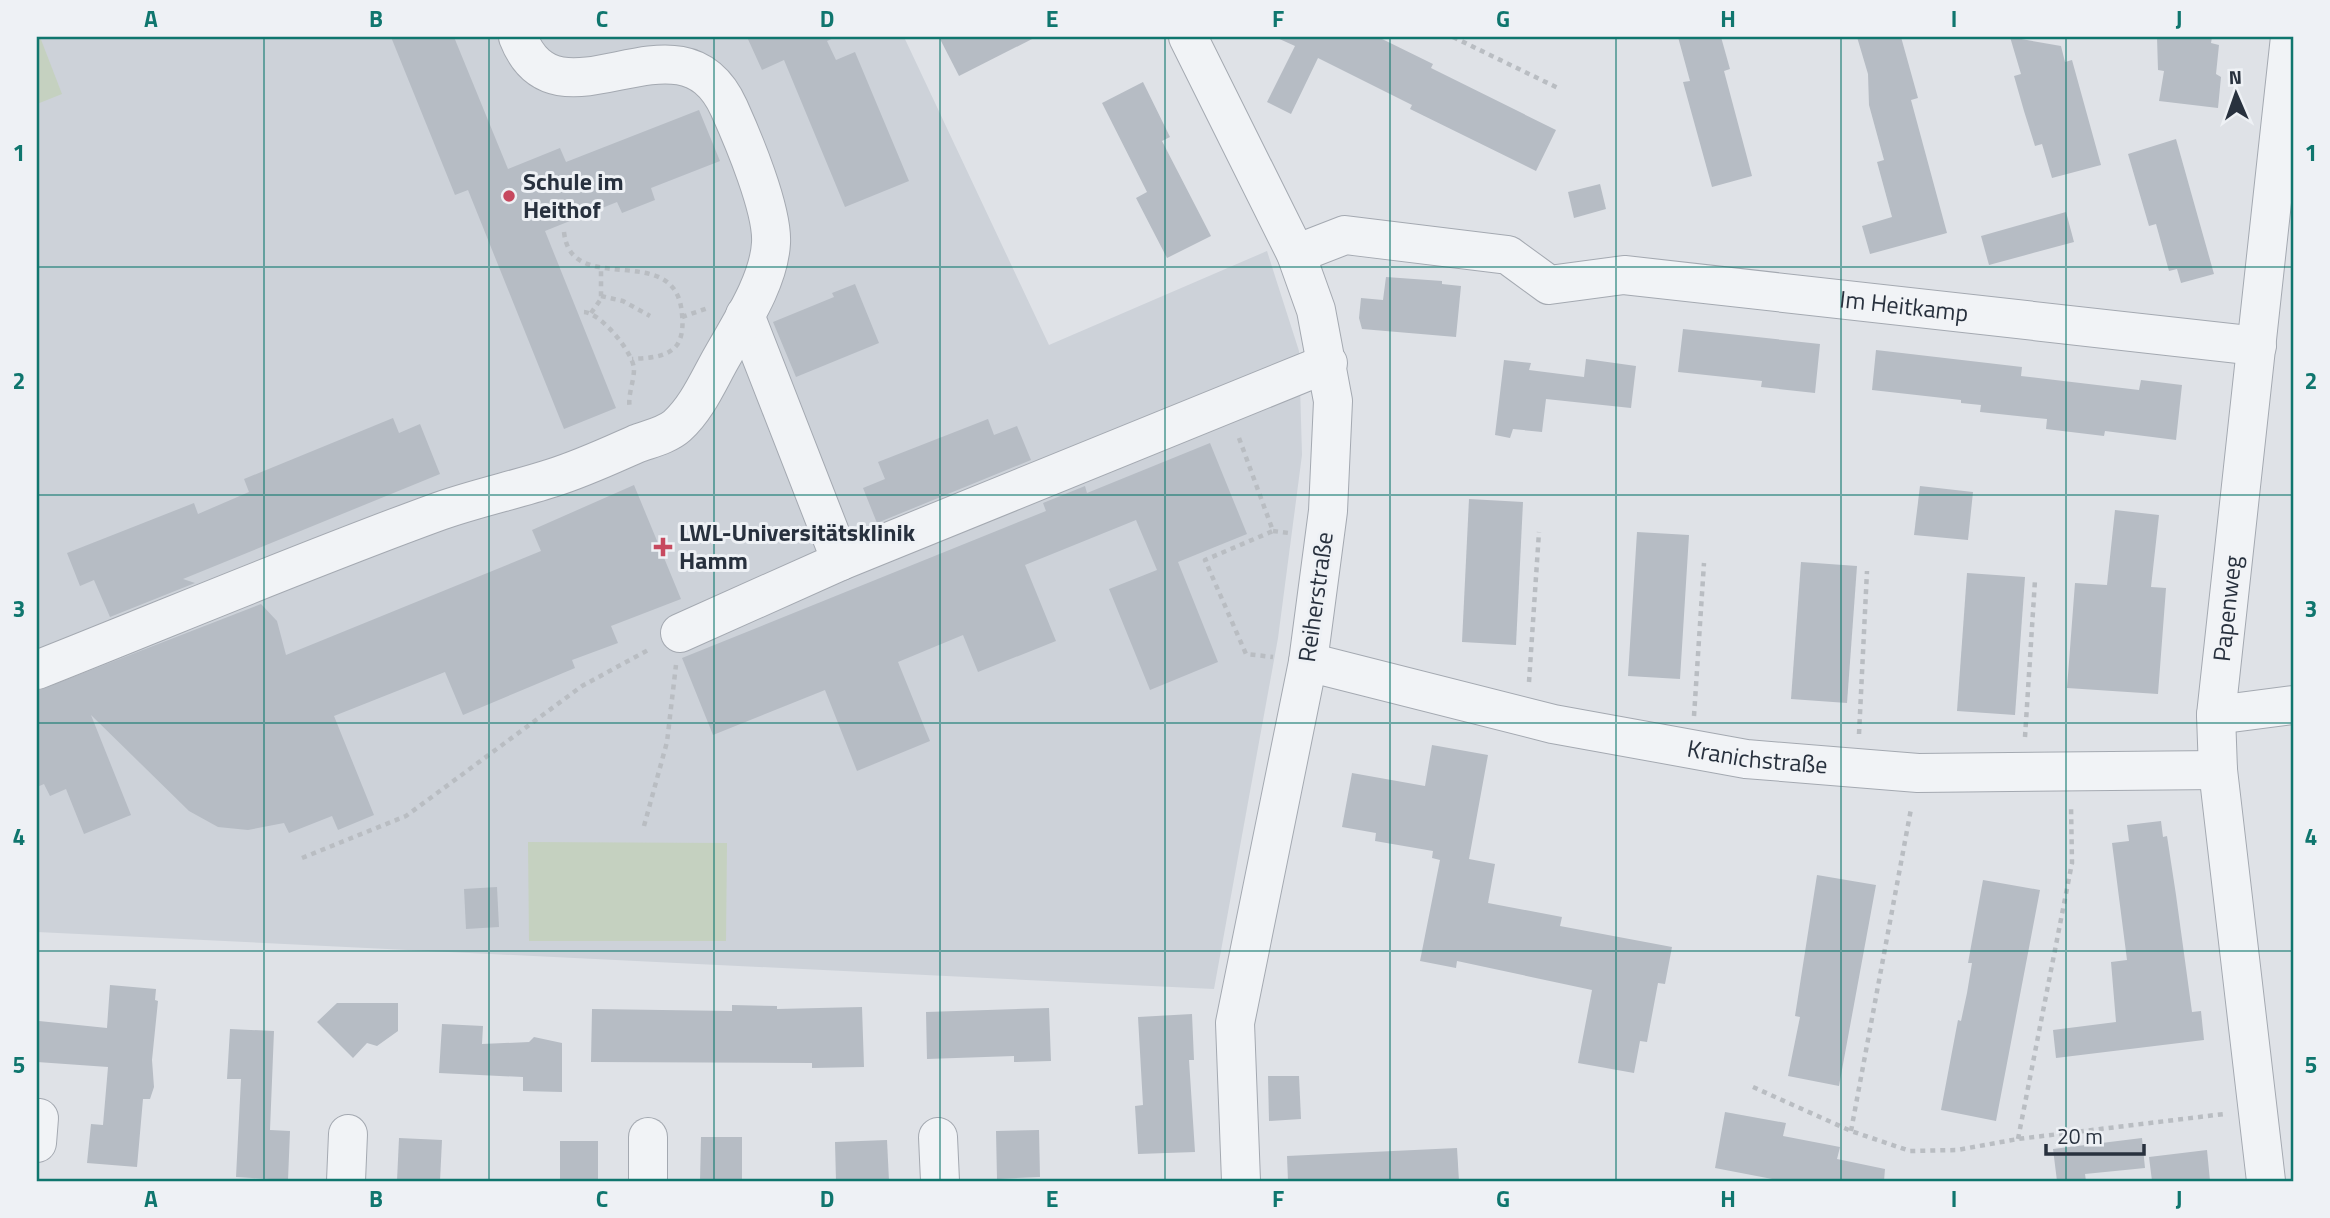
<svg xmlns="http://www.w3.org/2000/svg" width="2330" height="1218" viewBox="0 0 2330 1218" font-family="'Titillium Web',sans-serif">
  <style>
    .built { fill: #cdd2d9 }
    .pitch { fill: #c5d1c0 }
    .building { fill: #b6bcc4 }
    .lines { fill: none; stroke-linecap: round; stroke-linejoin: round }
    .minor-casing { stroke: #a4a9b1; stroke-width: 40 }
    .path { stroke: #b9bdc2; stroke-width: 4.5; stroke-dasharray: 5 5; stroke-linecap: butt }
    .minor { stroke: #f1f3f6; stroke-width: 38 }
    .grid { fill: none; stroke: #0f766e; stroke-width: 2; stroke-opacity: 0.55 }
    .poi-dot { fill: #c7495f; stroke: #eef1f5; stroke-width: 2.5 }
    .labels { text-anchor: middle; stroke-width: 6; stroke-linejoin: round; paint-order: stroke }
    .poi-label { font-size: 24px; font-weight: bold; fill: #28313e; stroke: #eef1f5; text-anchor: start }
    .street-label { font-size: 24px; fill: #28313e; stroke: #eef1f5 }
    .neatline { fill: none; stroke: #0f766e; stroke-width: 2.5 }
    .grid-label { font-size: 23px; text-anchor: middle; font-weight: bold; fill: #0f766e }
  </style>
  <rect width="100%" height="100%" fill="#dfe2e7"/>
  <polygon class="built" points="37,37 904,37 1049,345 1267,251 1299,351 1302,455 1278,638 1214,989 37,932"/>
  <g class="pitch">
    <polygon points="37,37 40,37 62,94 37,104"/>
    <polygon points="528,842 727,843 726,941 529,941"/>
  </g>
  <g class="building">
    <polygon points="391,37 454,37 508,169 560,148 566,162 699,110 720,161 651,188 655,200 622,213 617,202 545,231 616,408 564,429 468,190 455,195"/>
    <polygon points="747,37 836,37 827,41 836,60 855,52 909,181 845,207 784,60 762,70"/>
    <polygon points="939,37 1036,37 959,76"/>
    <polygon points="1275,37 1378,37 1433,64 1431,68 1556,130 1536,171 1410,109 1412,105 1318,58 1291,114 1267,102 1295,46"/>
    <polygon points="1678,37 1721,37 1730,69 1724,71 1752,176 1712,187 1683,82 1690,81"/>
    <polygon points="1857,37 1901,37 1918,98 1911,100 1947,233 1870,254 1862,226 1892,217 1877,162 1884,160 1869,105 1868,74"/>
    <polygon points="2010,37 2061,46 2065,62 2072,60 2101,165 2052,178 2042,144 2035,146 2024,111 2014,76 2021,74"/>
    <polygon points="2157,37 2212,37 2211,43 2219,45 2216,74 2221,77 2218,108 2159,101 2164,71 2158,70"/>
    <polygon points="1143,82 1170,137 1162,141 1211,236 1167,258 1136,198 1147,192 1102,103"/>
    <polygon points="2176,139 2214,274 2181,283 2177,269 2169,271 2156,224 2149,226 2128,154"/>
    <polygon points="1600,184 1606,209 1574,218 1568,192"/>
    <polygon points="2066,212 2074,242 1989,265 1981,236"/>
    <polygon points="1386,277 1442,281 1442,284 1461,286 1456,337 1362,329 1359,318 1361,298 1383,300"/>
    <polygon points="855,284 879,343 796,377 773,322 834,297 832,293"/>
    <polygon points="1683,329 1820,344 1815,393 1761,387 1762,381 1678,372"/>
    <polygon points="1876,350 2022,367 2021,376 2139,390 2141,380 2182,385 2176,440 2105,431 2104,436 2046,429 2047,419 1980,412 1981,405 1961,403 1961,400 1872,390"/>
    <polygon points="1586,359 1636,366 1631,408 1546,399 1542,432 1513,429 1510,438 1495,435 1504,360 1531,363 1529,370 1584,377"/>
    <polygon points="393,418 399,433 420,424 440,474 183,579 195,583 110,617 94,580 80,586 67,553 194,503 198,514 249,492 244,479"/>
    <polygon points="988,419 994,435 1017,426 1031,460 877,523 863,488 885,479 878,462"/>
    <polygon points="1210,443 1247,534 1178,562 1218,662 1150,690 1109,589 1157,570 1136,520 1025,565 1056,641 978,672 963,635 898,662 930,741 857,771 825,690 713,735 682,658 1046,511 1043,503 1085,486 1087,493"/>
    <polygon points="634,485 681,599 611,626 618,643 572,660 575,668 463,715 445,672 334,716 374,815 338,830 332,816 289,833 284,823 248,830 218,827 189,811 91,715 131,815 84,834 66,789 50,796 44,784 37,787 37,691 261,604 277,621 286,655 541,551 532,530"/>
    <polygon points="1920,486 1973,492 1968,540 1914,535"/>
    <polygon points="1469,499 1523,502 1516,645 1462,642"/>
    <polygon points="2115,510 2159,515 2151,587 2166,588 2158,694 2067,688 2075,583 2107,585"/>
    <polygon points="1637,532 1689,535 1680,679 1628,676"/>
    <polygon points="1801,562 1857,566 1847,703 1791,699"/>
    <polygon points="1967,573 2025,577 2015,715 1957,711"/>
    <polygon points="1432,745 1488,755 1469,859 1495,864 1488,903 1562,917 1560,926 1672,947 1665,984 1658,983 1647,1042 1640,1041 1634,1073 1578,1063 1592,990 1457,961 1456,968 1420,961 1440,860 1432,858 1433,851 1375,841 1376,833 1342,827 1352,773 1425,786"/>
    <polygon points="2161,821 2163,837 2167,836 2176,895 2192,1012 2201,1011 2204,1040 2056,1058 2053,1030 2116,1022 2111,962 2127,960 2112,843 2129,841 2127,825"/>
    <polygon points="1817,875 1876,885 1839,1086 1788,1076 1800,1017 1795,1016"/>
    <polygon points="1983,880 2040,890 1996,1121 1941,1110 1958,1020 1961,1021 1967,993 1972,963 1968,963"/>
    <polygon points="497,887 499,927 466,929 464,889"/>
    <polygon points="110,985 156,989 155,1000 158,1001 152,1060 154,1087 150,1099 143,1099 137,1167 87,1163 91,1124 103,1125 108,1067 37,1062 39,1021 107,1028"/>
    <polygon points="337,1003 398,1003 398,1031 377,1046 367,1043 353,1058 317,1022"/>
    <polygon points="732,1005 777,1006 777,1009 862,1007 864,1067 812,1068 812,1063 591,1062 592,1009 732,1011"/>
    <polygon points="1049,1008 1051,1061 1014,1062 1014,1056 927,1059 926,1012"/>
    <polygon points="1192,1014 1194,1060 1189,1060 1195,1152 1138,1154 1135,1106 1143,1105 1138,1017"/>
    <polygon points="442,1024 483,1026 482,1044 529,1042 534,1037 562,1043 562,1092 523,1091 523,1077 439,1073"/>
    <polygon points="230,1029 274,1031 270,1130 290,1131 288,1180 236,1177 241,1079 227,1079"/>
    <polygon points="1268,1076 1299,1076 1301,1119 1269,1121"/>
    <polygon points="1725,1112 1786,1123 1783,1136 1840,1147 1837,1159 1885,1169 1884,1181 1783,1181 1715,1168"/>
    <polygon points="1039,1130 1040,1177 997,1179 996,1131"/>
    <polygon points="701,1137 742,1137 742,1181 700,1181"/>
    <polygon points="399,1138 442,1140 440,1181 397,1181"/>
    <polygon points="2142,1138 2145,1168 2085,1174 2086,1181 2057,1181 2053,1149"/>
    <polygon points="887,1140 889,1181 836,1181 835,1142"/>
    <rect x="560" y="1141" width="38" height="40"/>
    <polygon points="1457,1148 1459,1181 1288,1181 1287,1156"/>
    <polygon points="2207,1150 2210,1181 2152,1181 2149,1157"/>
  </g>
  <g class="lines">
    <g class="minor-casing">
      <g id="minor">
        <polyline points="1188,37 1296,254 1316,310 1333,401 1328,511 1308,662 1235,1023 1241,1181"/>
        <path id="s1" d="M 1296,254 L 1345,235 L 1508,255 L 1549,285 L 1624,275 L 2257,346"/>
        <polyline points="745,315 841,561 1328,363"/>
        <polyline points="680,633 841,561"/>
        <path id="s2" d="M 1308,662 L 1553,724 L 1746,759 L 1918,773 L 2218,770"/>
        <path d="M 37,670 C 171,617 305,560 440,511 C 477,498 515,490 552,478 C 581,469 609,456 636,444 C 649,439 667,435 677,426 C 698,407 709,379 723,355 C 741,323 769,281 771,243 C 773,210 743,139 729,108 C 680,0 558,140 518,37"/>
        <polyline points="2216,715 2293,705"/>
        <polyline points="648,1137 648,1181"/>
        <polyline points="938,1137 940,1181"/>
        <polyline points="37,1143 39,1118"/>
        <polyline points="346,1181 348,1134"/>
        <path id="s3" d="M 2266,1181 L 2218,770 L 2216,715 L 2290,37"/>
      </g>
    </g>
    <g class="path">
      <polyline points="1453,37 1560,89"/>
      <path d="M 564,232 C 571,300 676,238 682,314 C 683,324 683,336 677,345 C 667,358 647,358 632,359"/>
      <polyline points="601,296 623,301 650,316"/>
      <path d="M 584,312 C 601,313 633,352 634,369 C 634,382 627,397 630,408"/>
      <polyline points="591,313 601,299 601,270"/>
      <polyline points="682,317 708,308"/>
      <polyline points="1239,438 1273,531 1205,560 1246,654 1273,657"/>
      <polyline points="1273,531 1289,533"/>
      <polyline points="1529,682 1539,532"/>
      <polyline points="1694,716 1704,563"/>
      <polyline points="1859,734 1867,571"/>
      <polyline points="2025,737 2035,580"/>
      <polyline points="644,826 667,742 676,665"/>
      <polyline points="302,858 406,816 582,686 650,649"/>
      <polyline points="1753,1087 1851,1131 1910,1151 1957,1150 2018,1139 2224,1114"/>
      <polyline points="1851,1131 1911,809"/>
      <polyline points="2018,1139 2072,863 2071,805"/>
    </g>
    <use href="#minor" class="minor"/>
  </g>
  <path class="grid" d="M 264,37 L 264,1181M 489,37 L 489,1181M 714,37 L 714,1181M 940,37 L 940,1181M 1165,37 L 1165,1181M 1390,37 L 1390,1181M 1616,37 L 1616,1181M 1841,37 L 1841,1181M 2066,37 L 2066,1181M 37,267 L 2293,267M 37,495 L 2293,495M 37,723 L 2293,723M 37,951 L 2293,951"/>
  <g class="poi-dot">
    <circle cx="509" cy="196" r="7"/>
    <path d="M659.5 536.5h7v7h7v7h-7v7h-7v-7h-7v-7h7z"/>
  </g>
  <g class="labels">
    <g class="poi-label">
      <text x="523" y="190">Schule im<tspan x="523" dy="28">Heithof</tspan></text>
      <text x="679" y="541">LWL-Universitätsklinik<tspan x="679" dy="28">Hamm</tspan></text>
    </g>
    <g class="street-label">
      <text dy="8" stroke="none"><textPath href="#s1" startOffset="625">Im Heitkamp</textPath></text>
      <text transform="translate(1316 597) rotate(-82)" y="8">Reiherstraße</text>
      <text dy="8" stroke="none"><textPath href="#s3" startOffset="576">Papenweg</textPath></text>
      <text dy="8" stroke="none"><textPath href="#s2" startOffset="460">Kranichstraße</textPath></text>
    </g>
  </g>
  <rect width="2330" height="1218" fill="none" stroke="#eef1f5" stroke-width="77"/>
  <g transform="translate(2236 94) rotate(358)" stroke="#eef1f5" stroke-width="5" paint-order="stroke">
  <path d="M0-5L12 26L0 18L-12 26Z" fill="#28313e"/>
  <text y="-10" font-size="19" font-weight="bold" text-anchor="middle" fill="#28313e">N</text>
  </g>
  <path d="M2046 1144v10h98v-10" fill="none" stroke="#28313e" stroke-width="3.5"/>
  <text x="2057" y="1144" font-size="21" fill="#28313e" stroke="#eef1f5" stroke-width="5" paint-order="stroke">20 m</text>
  <rect x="38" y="38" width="2254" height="1142" class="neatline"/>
  <g class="grid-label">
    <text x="151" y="27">A</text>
    <text x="376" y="27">B</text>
    <text x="602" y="27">C</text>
    <text x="827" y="27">D</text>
    <text x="1052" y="27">E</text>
    <text x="1278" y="27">F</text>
    <text x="1503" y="27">G</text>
    <text x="1728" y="27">H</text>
    <text x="1954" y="27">I</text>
    <text x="2179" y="27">J</text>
    <text x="19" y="161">1</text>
    <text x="2311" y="161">1</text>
    <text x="19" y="389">2</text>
    <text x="2311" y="389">2</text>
    <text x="19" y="617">3</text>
    <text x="2311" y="617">3</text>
    <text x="19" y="845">4</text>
    <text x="2311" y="845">4</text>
    <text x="19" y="1073">5</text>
    <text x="2311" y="1073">5</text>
    <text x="151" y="1207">A</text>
    <text x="376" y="1207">B</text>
    <text x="602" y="1207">C</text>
    <text x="827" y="1207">D</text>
    <text x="1052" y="1207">E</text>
    <text x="1278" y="1207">F</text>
    <text x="1503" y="1207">G</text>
    <text x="1728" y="1207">H</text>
    <text x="1954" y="1207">I</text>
    <text x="2179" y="1207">J</text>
  </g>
</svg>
